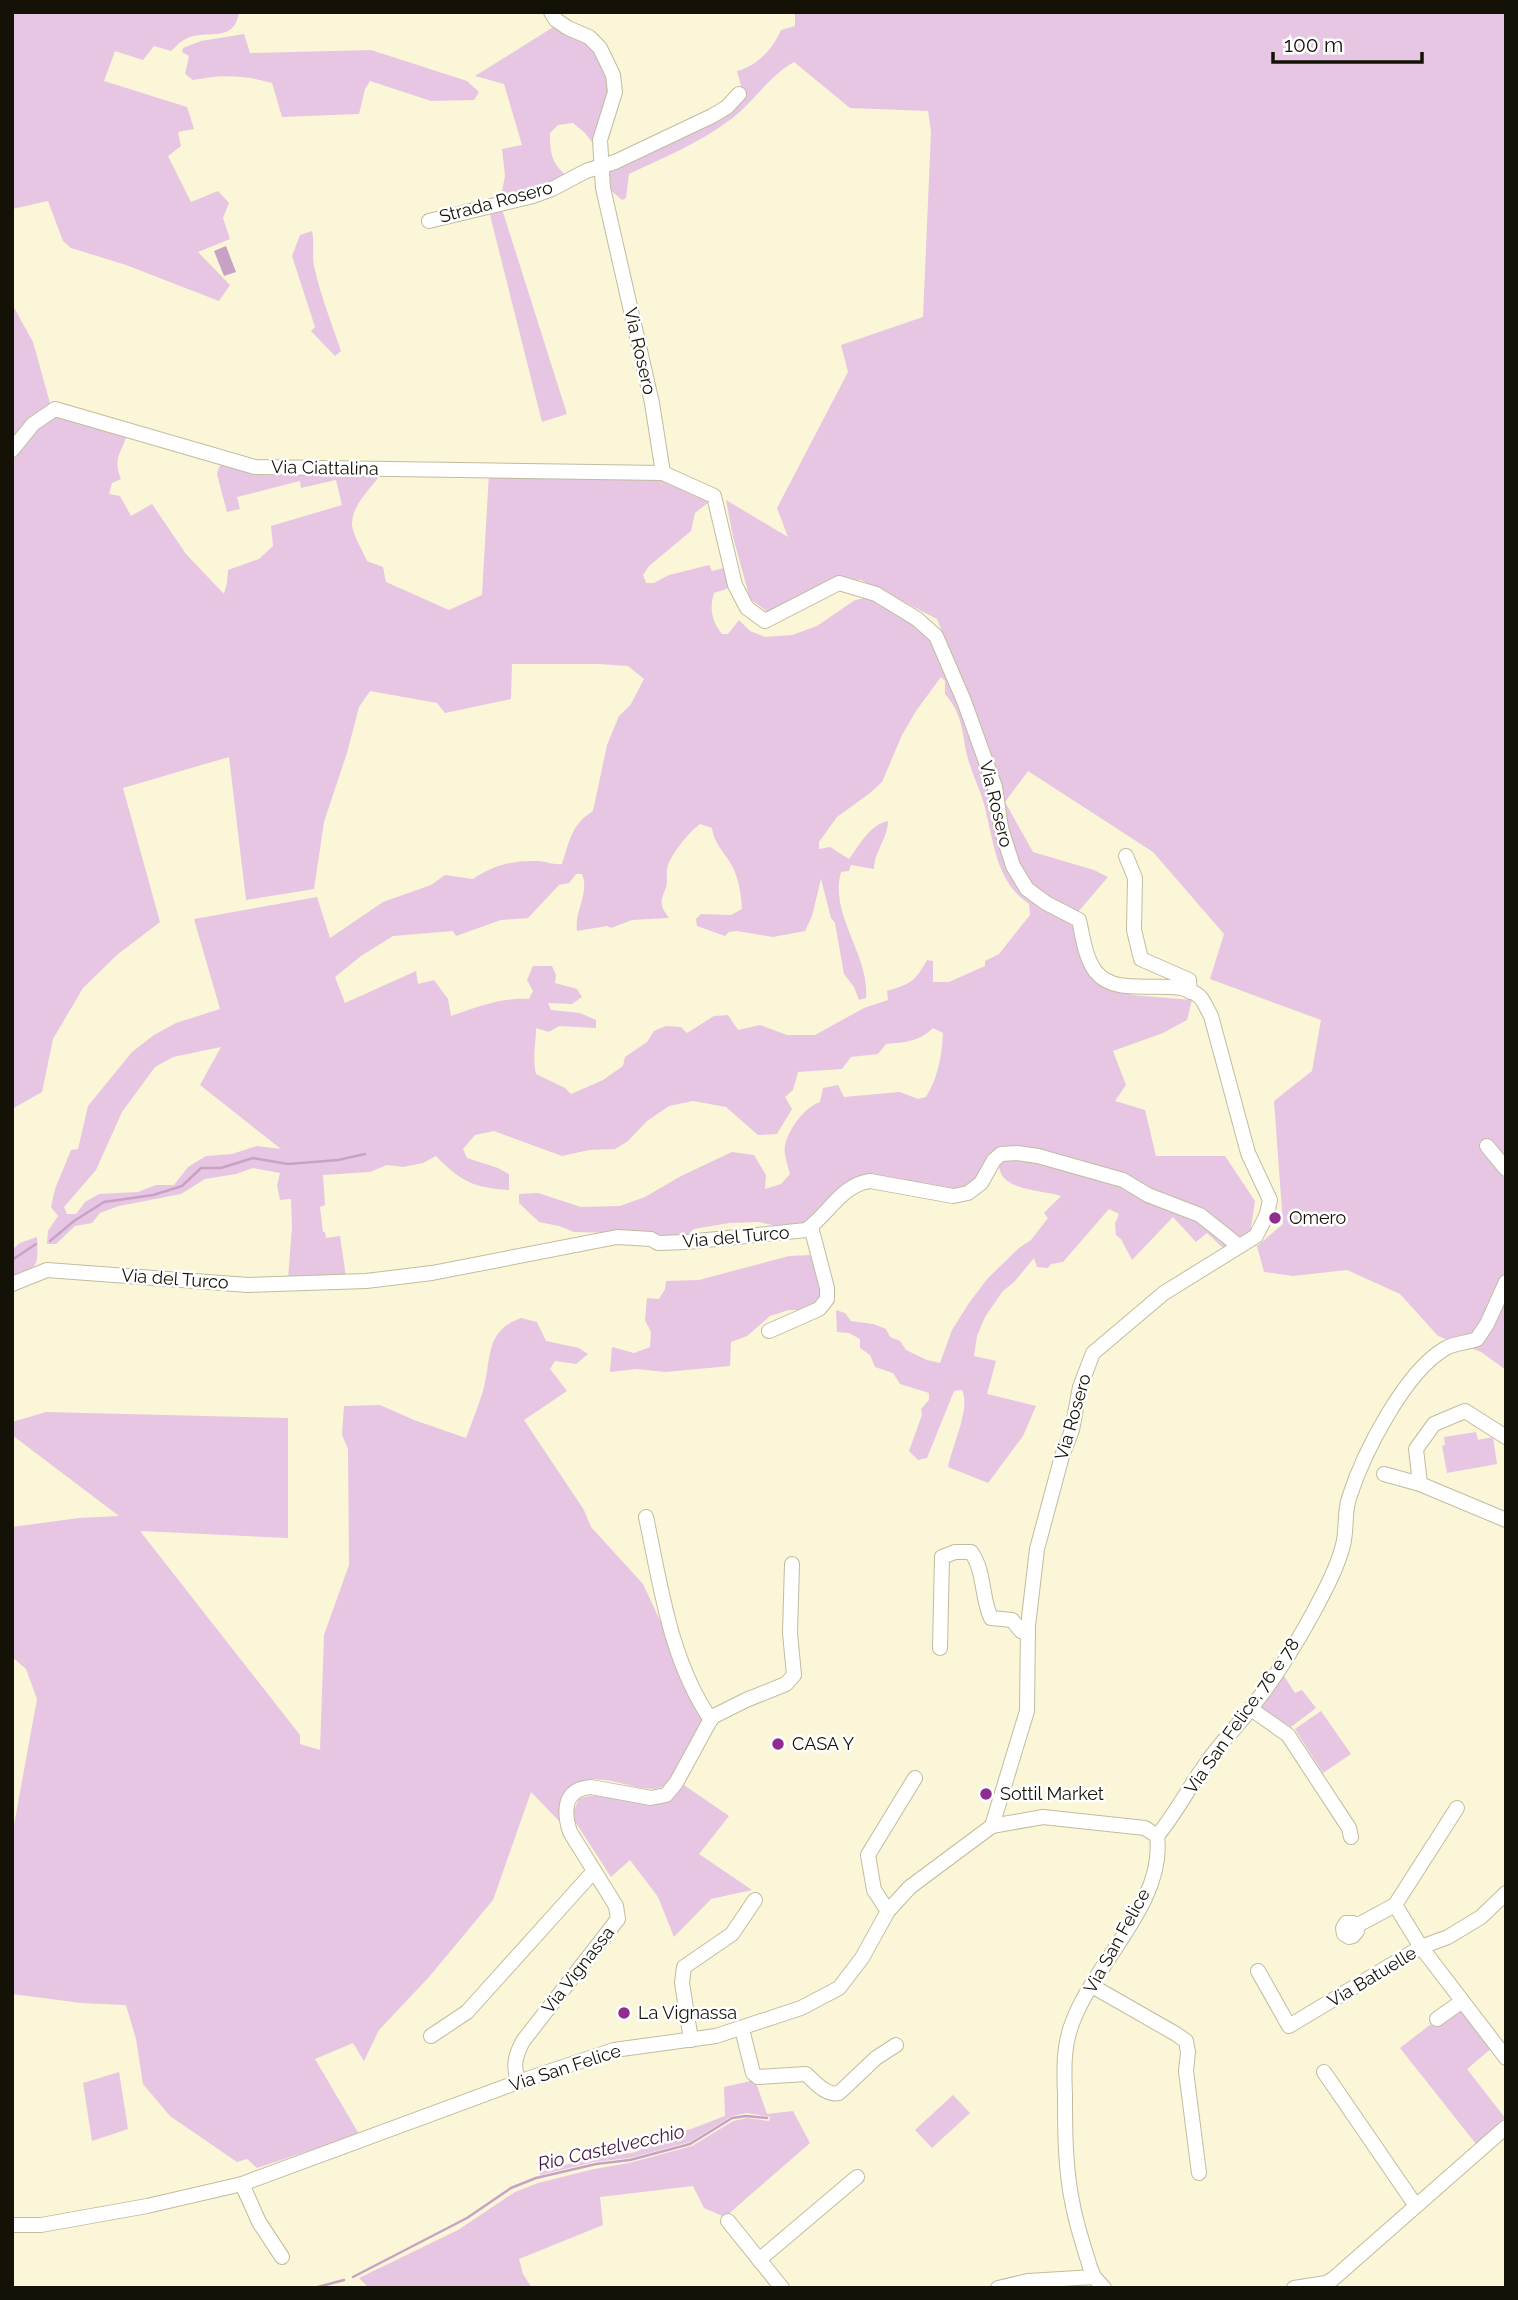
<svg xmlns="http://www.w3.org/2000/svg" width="1518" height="2300" viewBox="0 0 1518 2300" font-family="Raleway,sans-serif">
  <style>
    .green { fill: #e6c6e3; fill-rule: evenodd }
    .water { fill: #c8a2c5 }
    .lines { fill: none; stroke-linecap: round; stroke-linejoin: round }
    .stream { stroke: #c8a2c5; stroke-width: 2.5 }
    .minor-casing { stroke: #c1bc9e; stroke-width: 16 }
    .minor { stroke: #fff; stroke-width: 14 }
    .poi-dot { fill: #922b90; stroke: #fff; stroke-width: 2.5 }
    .labels { text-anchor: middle; stroke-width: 5; stroke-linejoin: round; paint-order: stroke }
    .street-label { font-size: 18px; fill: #141207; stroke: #fff }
    .poi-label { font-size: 18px; fill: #141207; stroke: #fff; text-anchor: start }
    .water-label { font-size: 19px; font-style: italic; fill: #471945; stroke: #fff }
  </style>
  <rect width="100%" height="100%" fill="#fbf6d7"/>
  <g class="green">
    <path d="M 12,12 L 239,12 C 234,46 204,27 184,40 C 179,42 175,48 171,51 L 154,46 L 143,60 L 115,51 L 104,81 L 187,107 L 194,129 L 178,132 L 181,146 L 168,156 L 191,202 L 218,191 L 229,203 L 223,218 L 230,239 L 198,252 L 230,285 L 219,301 L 126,265 L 71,248 L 63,241 L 48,201 L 12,209 Z"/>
    <path d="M 795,12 L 1506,12 L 1506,1370 L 1481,1352 L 1438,1336 L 1400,1294 L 1347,1270 L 1293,1276 L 1264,1272 L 1257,1246 L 1283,1224 L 1274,1101 L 1312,1071 L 1321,1020 L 1210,979 L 1224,934 L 1153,852 L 1028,771 L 1005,802 L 1033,852 L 1094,870 L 1108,877 L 1078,912 L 1030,887 L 1015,865 L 967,694 L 937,619 L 861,580 L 834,578 L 769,613 L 750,599 L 733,537 L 726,500 L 788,537 L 777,508 L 848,372 L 841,345 L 923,317 L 931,132 L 928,111 L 850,108 L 794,62 C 768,77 753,103 730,120 C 699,143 663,158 629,174 L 626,198 L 622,200 L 606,186 L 605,169 L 743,93 L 737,71 C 757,66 773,49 781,30 L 795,26 Z"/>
    <path d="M 555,26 L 581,38 L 596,50 L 605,65 L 610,90 L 606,109 L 597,124 L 594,145 L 585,133 L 573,123 L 558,125 L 550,133 C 550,151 551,163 566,175 L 553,185 L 500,201 L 505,176 L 502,149 L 522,145 L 504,84 L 475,76 Z"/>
    <path d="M 244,34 L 250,53 L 371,50 L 467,81 L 479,92 L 474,100 L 431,101 L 370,81 L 365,89 L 359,114 L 282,117 L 272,83 C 245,75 221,74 193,80 L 185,74 L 189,56 L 182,52 L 183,48 L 201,41 Z"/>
    <polygon points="502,209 567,414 542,422 489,211"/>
    <path d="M 312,231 C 315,245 311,256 315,270 C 321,297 332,324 341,351 L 335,356 L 311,331 L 315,327 L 292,256 L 300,235 Z"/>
    <polygon points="12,304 33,342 50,403 12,442"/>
    <path d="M 63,414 L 127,433 C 122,454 112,457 121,479 L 112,483 L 109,494 L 120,496 L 131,516 L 152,504 L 186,554 L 224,594 L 227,583 L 228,570 L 259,559 L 273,546 L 271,526 L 342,505 L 336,480 L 301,488 L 300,481 L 237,497 L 240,509 L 227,512 L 217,474 L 219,467 L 222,464 L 250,472 L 382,473 C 371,488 351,506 352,525 C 353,536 363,551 367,561 L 383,567 L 386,582 L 449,610 L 482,595 L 489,473 L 656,477 L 704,497 L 709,502 L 695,513 L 691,531 L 649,566 L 643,575 L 646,583 L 654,583 L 669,575 L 709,565 L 712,571 L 724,568 L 729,588 L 714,593 C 709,609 712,621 722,634 L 728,634 L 739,620 L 750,631 L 765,637 L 792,635 L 817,626 L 855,600 L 866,598 L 883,605 L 921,629 L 932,641 L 945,667 L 991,788 L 1002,854 L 1013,878 L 1022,893 L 1076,928 L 1083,944 L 1083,959 L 1095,983 L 1132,995 L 1192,1000 L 1187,1020 L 1163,1033 L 1113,1051 L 1126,1085 L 1115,1101 L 1145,1110 L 1156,1156 L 1225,1156 L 1255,1201 L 1250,1234 L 1223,1248 L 1207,1233 L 1196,1242 L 1173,1217 L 1132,1260 L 1121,1239 L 1116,1235 L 1115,1224 L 1119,1214 L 1109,1209 L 1063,1262 L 1051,1264 L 1048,1268 L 1037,1267 L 1034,1258 L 1015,1281 L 1002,1292 L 985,1317 L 977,1336 L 974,1356 L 996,1361 L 987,1394 L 1036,1406 L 1023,1436 L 988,1483 L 948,1467 C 952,1446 971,1408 962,1390 L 954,1391 L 927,1458 L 918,1460 L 909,1451 L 922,1415 L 921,1409 L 929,1400 L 929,1393 L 900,1384 L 893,1373 L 875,1367 L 870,1355 L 860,1348 L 860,1339 L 849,1333 L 837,1332 L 836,1310 L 845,1313 L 851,1321 L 873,1324 L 886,1329 L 890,1337 L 900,1341 L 906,1350 L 927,1360 L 940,1363 L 952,1330 L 969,1303 L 988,1278 L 1019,1248 L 1031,1240 L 1048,1218 L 1044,1213 L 1061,1196 C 1040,1189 992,1191 1000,1158 C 1022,1151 1098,1172 1122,1182 C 1131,1187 1140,1194 1149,1200 L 1153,1194 C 1123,1167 1037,1147 996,1150 L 975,1184 L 959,1191 L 861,1177 L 847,1182 L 818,1217 L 805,1226 L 789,1229 L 759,1222 L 729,1223 L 694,1229 L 684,1238 L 659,1240 L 655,1234 L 574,1232 L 559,1226 L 539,1222 L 519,1203 L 519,1194 L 538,1193 L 581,1207 L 620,1206 L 645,1197 L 681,1176 L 732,1152 L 754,1155 L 766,1175 L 765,1189 L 781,1184 L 790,1174 C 788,1166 783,1153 785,1145 C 790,1127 804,1108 820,1102 L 823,1088 L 838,1085 L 844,1097 L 900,1092 L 918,1099 L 926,1097 C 938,1078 942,1055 943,1033 L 933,1028 C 918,1042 906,1042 886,1044 L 878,1054 L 851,1057 L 842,1069 L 798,1072 L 793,1090 L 785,1097 L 792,1109 L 777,1134 L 758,1135 L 726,1107 L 693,1101 L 669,1106 L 647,1121 L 628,1141 L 615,1149 L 589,1150 L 562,1156 L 494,1131 L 475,1135 L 463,1149 L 467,1158 L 498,1168 L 509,1174 L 509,1190 C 474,1188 460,1181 436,1156 L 423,1163 L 403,1167 L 387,1165 L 370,1172 L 323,1175 L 325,1205 L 320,1207 L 323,1232 L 325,1232 L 326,1238 L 340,1236 L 346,1277 L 288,1279 L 292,1227 L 291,1199 L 280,1200 L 277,1185 L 280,1173 L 253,1168 L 236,1174 L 205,1179 L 181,1194 L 119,1206 L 100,1213 L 92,1223 L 75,1226 L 56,1244 L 47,1244 L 48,1231 L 58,1216 L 51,1207 L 55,1189 L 71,1150 L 78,1149 L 88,1106 L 132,1052 L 154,1035 L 176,1023 L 220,1009 L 194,919 L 317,897 L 330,938 L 383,902 L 431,885 L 445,875 L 473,879 C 493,865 514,860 539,861 C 548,862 553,865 562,864 C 570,840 571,825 593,811 L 607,745 L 619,716 L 631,704 L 644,679 L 628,666 L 599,664 L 512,664 L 511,699 L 445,713 L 437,703 L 370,691 L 359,707 L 347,753 L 324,822 L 314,889 L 246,900 L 229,757 L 123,788 L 160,922 L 118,954 L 83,988 L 53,1039 L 42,1092 L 12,1109 L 12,458 C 26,440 39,416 63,414 ZM 941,677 L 945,681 L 945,694 C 964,716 961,733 968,759 C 972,774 980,789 984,804 C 994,841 995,881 1029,904 L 1030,915 L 999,954 L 985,961 L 985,966 L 949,982 L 933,982 L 933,961 L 927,960 C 915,982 910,984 887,991 L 888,1000 L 864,1008 L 815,1035 L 787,1035 L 760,1025 L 738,1030 L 728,1015 L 714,1016 L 687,1033 L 681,1027 L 666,1026 L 654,1031 L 647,1042 L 625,1057 L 623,1066 L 603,1080 L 571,1094 L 565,1088 L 536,1074 C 532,1058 536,1044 536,1028 L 549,1032 L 559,1026 L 596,1028 L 596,1020 L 580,1013 L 551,1010 L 548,1003 L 572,1004 L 582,997 L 577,989 L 555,983 L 556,975 L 552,966 L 533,966 L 527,980 L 533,991 L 529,999 C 504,997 476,1007 451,1016 L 448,999 L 434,980 L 418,984 L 416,971 L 345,1003 L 335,977 L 361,956 L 393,936 L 453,931 L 456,936 L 501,920 L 528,918 L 559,885 L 569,883 L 576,874 L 582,874 C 590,893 574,911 577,931 L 607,926 L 611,928 L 632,920 L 669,918 C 658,903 661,902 666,887 C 668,881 666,876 667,870 C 668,857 689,832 700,824 L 712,828 C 714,843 723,851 731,864 C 739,878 741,893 742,909 L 731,915 L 701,914 L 696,919 L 697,926 L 725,936 L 729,932 L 737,931 L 773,937 L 805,931 L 812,916 L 821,879 L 831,918 L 835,923 L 844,974 L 854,987 L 859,1000 L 866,998 C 870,955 829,915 841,872 L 849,871 L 851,865 L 874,869 C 874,852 888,838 888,821 C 870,824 859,846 849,859 L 830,847 L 819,849 L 819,842 L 837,817 L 870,793 L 882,782 L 902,735 L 916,711 ZM 221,1047 L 200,1085 L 281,1149 L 257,1146 L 232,1154 L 206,1156 L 188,1167 L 174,1185 L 156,1185 L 138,1192 L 99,1194 L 85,1202 L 76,1214 L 67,1214 L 64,1207 L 96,1170 L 122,1112 L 155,1067 L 173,1057 Z"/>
    <path d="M 37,1237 C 38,1268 39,1265 12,1280 L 12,1250 L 20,1243 Z"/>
    <path d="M 810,1255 C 818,1271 827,1285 820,1302 L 802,1310 L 789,1310 L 770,1316 L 747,1336 L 731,1342 L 730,1366 L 665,1372 L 637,1369 L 610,1372 L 612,1347 L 634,1353 L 650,1347 L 651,1332 L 645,1320 L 647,1298 L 659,1299 L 665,1289 L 666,1281 L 699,1280 L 789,1256 Z"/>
    <path d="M 521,1318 L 537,1322 L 546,1341 L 579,1348 L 588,1354 L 576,1364 L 555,1361 L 550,1369 L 567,1391 L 524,1420 L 584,1510 L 591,1527 L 643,1584 L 707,1721 C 698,1736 678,1776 666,1785 C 646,1799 607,1771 581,1782 C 577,1784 572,1788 568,1791 L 561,1823 L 531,1792 L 493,1900 L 429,1977 L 379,2030 L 364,2061 L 353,2043 L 315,2059 L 359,2134 L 257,2168 L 247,2159 L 237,2162 L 170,2116 L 143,2084 L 136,2039 L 126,2005 L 81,2003 L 12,1994 L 12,1836 L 37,1699 L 26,1669 L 12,1657 L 12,1527 L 79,1518 L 119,1516 L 12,1435 L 12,1422 L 46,1412 L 288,1418 L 288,1538 L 140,1531 L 300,1735 L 300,1744 L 320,1750 L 324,1635 L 349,1565 L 348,1449 L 342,1435 L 344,1406 L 380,1405 L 414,1420 L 466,1438 C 472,1422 478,1407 483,1391 C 492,1359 484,1331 521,1318 Z"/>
    <polygon points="1476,1432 1478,1440 1493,1437 1497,1464 1447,1473 1442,1446 1445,1445 1444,1437"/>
    <polygon points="1282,1673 1295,1693 1302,1690 1316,1708 1291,1727 1259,1708"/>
    <polygon points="1321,1711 1351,1754 1323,1773 1295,1729"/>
    <path d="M 681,1783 L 729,1816 L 699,1854 L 752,1890 L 711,1899 L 674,1937 L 658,1897 L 630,1860 L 611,1877 L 574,1820 L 574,1810 L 579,1799 C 602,1790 627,1798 651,1802 Z"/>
    <polygon points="1460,2008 1492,2048 1467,2069 1505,2118 1499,2122 1501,2125 1476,2144 1400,2048 1435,2021"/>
    <polygon points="119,2072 128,2129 92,2141 83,2083"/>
    <polygon points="755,2080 767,2114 793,2111 810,2143 725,2217 704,2208 693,2186 600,2197 603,2225 519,2259 523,2274 532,2288 369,2288 359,2278 458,2230 515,2192 538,2183 594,2169 629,2163 692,2146 733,2121 747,2118 769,2121 770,2117 747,2113 732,2116 690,2142 630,2158 594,2162 540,2175 539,2172 614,2152 618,2155 636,2152 670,2134 691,2129 725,2116 724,2087"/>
    <polygon points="953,2095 970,2113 932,2148 915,2130"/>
  </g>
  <polygon class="water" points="226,246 236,272 224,276 214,251"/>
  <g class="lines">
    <g class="stream">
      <polyline points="50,1241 74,1221 104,1202 153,1195 182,1186 201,1168 221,1168 253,1158 288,1164 338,1160 365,1154"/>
      <polyline points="12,1260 36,1244"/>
      <polyline points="353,2277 467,2218 511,2188 536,2178 596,2164 630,2160 690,2144 732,2118 746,2116 767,2118"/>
      <polyline points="314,2288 344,2280"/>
    </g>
    <g class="minor-casing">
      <g id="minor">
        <polyline points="551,12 556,20 568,28 589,37 600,48 613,75 615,92 600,140 603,188 652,403 663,473"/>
        <polyline points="429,221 533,196 552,189 586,171 615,162 712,116 727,107 739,94"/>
        <path d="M 12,450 L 33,424 L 55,409 L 255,467 L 663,473 L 714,496 L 735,585 L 747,608 L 765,621 L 839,583 L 876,594 L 917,619 L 936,636 L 964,701 L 995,787 L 1001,828 L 1013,866 L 1027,889 L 1046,903 L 1079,920 C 1083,937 1085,958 1096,972 C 1119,1001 1175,974 1200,997 C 1204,1001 1208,1011 1211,1016 L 1248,1153 L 1270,1200 L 1267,1214 L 1256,1236 L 1164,1293 L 1093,1353 L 1080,1387 L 1072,1430 L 1062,1456 L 1037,1549 L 1028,1626 L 1027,1711 L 992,1826"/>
        <polyline points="1126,856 1135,878 1134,930 1141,959 1189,980 1190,992"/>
        <polyline points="1487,1146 1506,1169"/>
        <path d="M 12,1284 L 47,1270 L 248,1285 L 366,1281 L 432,1273 L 617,1237 L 651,1239 L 658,1243 L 687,1242 L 806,1230 C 829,1214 841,1185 870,1181 L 953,1196 L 968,1193 L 981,1183 L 994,1160 L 1001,1154 L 1017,1153 L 1038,1156 L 1123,1180 L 1148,1195 L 1200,1215 L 1239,1246"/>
        <polyline points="769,1331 819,1309 827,1299 827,1288 811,1227"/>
        <polyline points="1506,1437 1465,1411 1434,1424 1416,1449 1420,1484 1506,1520"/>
        <polyline points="1384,1474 1420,1484"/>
        <path d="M 646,1517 C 661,1587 670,1660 711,1720"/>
        <path d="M 940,1648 L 942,1557 L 955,1552 L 971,1552 C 985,1571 981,1597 991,1618 L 1012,1620 L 1021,1631 L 1028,1633"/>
        <polyline points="1251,1709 1288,1735 1349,1828 1351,1837"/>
        <path d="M 1157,1836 C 1177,1812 1190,1785 1208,1761 C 1221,1742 1238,1726 1252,1707 C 1275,1678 1295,1646 1313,1613 C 1324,1592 1337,1569 1343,1545 C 1347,1530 1344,1514 1349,1498 C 1363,1454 1405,1371 1446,1348 C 1455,1343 1467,1343 1477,1339 L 1487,1324 L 1506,1282"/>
        <polyline points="1395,1905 1421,1947 1506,2058"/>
        <polyline points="888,1911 874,1890 868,1855 915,1778"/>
        <polyline points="1356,1926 1353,1923 1346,1923 1343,1928 1344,1934 1349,1937 1353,1936 1357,1931 1356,1926 1395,1905 1457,1808"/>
        <polyline points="1258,1971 1289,2026 1421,1947 1448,1937 1481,1917 1506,1893"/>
        <polyline points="1092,1986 1176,2034 1186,2041 1188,2052 1186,2071 1199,2173"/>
        <polyline points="1437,2019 1461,2002"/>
        <path d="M 742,2029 L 753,2073 L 758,2077 L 806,2074 C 815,2082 826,2096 839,2093 L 876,2058 L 896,2045"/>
        <polyline points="431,2036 467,2012 594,1871"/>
        <polyline points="691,2040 682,1983 684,1967 732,1934 755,1900"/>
        <polyline points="1324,2072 1416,2206"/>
        <path d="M 518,2082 C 513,2066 515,2056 523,2041 L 618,1919 L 616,1906 L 570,1832 C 563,1810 564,1789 591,1787 L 651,1798 L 666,1795 L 676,1783 L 712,1717 L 746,1700 L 786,1684 L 794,1675 L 790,1633 L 792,1564"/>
        <polyline points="242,2184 259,2222 282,2257"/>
        <polyline points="728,2221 782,2288"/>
        <path d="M 12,2225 L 41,2225 L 147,2206 L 242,2184 L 518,2082 L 614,2050 L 716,2036 L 801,2008 L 839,1988 L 862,1958 L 888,1911 L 910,1887 L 992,1826 L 1043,1817 L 1145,1828 L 1157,1836 C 1166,1902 1095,1962 1073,2021 C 1063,2045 1064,2070 1065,2095 C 1065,2132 1065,2169 1073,2206 C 1077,2227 1084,2247 1090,2267 L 1094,2277 L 1104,2288"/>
        <polyline points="759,2260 857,2177"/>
        <polyline points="998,2288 1028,2281 1094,2277"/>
        <polyline points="1294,2288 1326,2283 1333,2279 1506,2127"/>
      </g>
    </g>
    <use href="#minor" class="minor"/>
  </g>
  <g class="poi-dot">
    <circle cx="1275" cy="1218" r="7"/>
    <circle cx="778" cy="1744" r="7"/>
    <circle cx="986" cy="1794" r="7"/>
    <circle cx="624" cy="2013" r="7"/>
  </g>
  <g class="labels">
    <g class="street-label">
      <text transform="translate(496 202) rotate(-15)" y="6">Strada Rosero</text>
      <text transform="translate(640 351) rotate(77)" y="6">Via Rosero</text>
      <text transform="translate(325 468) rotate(1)" y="6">Via Ciattalina</text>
      <text transform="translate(996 804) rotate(76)" y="6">Via Rosero</text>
      <text transform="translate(736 1237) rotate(-5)" y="6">Via del Turco</text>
      <text transform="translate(175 1279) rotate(4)" y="6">Via del Turco</text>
      <text transform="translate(1073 1417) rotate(-74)" y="6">Via Rosero</text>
      <text transform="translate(1242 1716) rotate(-55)" y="6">Via San Felice, 76 e 78</text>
      <text transform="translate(1117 1941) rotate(-61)" y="6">Via San Felice</text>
      <text transform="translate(578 1970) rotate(-52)" y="6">Via Vignassa</text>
      <text transform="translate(1372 1977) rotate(-31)" y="6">Via Batuelle</text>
      <text transform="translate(565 2068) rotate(-18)" y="6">Via San Felice</text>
    </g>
    <g class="poi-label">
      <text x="1289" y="1224">Omero</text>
      <text x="792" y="1750">CASA Y</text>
      <text x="1000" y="1800">Sottil Market</text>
      <text x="638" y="2019">La Vignassa</text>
    </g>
    <g class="water-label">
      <text transform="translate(611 2147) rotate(-13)" y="7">Rio Castelvecchio</text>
    </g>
  </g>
  <rect width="1518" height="2300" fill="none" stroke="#141207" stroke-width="28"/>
  <path d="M1273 52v10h149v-10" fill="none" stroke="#141207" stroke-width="3.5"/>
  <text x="1284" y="52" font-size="21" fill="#141207" stroke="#ffffff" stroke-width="5" paint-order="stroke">100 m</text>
</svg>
